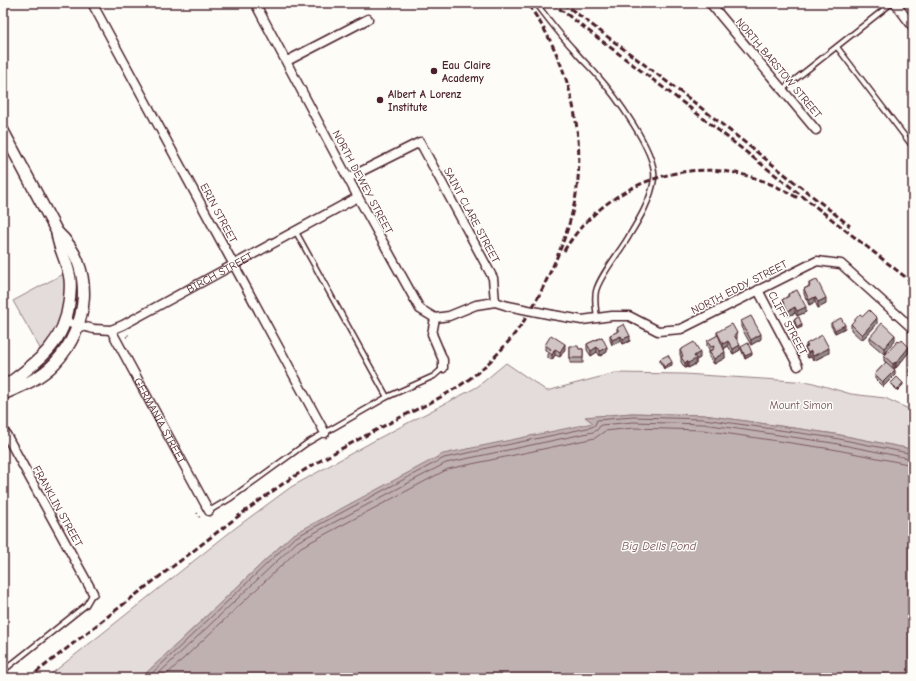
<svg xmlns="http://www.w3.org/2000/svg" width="916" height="681" viewBox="0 0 916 681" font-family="'Comic Neue',sans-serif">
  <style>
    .green { fill: #e3dcda; stroke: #967e82 }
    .water { fill: #c0b1b1; stroke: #91777b }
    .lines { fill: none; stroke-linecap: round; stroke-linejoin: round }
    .shore { stroke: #795961; stroke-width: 1 }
    .service-casing { stroke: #4a1f2b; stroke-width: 7 }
    .minor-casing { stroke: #4a1f2b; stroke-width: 11 }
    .secondary-casing { stroke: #4a1f2b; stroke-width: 14 }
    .path { stroke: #4a1f2b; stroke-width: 1.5; stroke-dasharray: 1 3; stroke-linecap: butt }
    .service { stroke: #fdfcf7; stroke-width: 4 }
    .minor { stroke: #fdfcf7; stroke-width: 8 }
    .secondary { stroke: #fdfcf7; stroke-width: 11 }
    .rail { stroke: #4a1f2b; stroke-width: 3; stroke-dasharray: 6 3; stroke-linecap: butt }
    .minor-bridge-casing { stroke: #4a1f2b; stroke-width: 11; stroke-linecap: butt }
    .minor-bridge { stroke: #fdfcf7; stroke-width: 8 }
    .wall { fill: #b3a9a9; stroke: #4a1f2b }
    .shaded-wall { fill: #928a89; stroke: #4a1f2b }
    .building { fill: #d0c5c4; stroke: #4a1f2b }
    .poi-dot { fill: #4a1f2b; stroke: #fdfcf7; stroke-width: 1.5 }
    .labels { text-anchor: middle; stroke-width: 3; stroke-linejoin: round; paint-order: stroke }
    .poi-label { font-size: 11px; font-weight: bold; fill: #4a1f2b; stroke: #fdfcf7; text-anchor: start }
    .street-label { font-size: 11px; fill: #4a1f2b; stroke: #fdfcf7 }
    .park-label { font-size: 11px; fill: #704e57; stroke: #fdfcf7 }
    .water-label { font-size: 12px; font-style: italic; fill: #73525a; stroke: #fdfcf7 }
  </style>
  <rect width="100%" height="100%" fill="#fdfcf7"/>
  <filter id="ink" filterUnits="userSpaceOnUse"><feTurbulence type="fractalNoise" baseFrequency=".025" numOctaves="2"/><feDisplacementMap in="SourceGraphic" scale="8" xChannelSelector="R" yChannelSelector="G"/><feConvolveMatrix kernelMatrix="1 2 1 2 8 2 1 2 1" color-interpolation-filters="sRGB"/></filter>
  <g filter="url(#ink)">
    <g class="green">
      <polygon points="65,273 67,282 61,322 42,352 13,301"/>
      <polygon points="506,363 547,391 615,373 684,374 810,382 851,394 885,398 913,411 913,451 906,448 835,434 704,415 632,413 586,417 593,423 292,535 141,678 46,678 234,529 291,487 379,438 477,387"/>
    </g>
    <polygon class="water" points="632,413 704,415 835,434 906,448 913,451 913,678 141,678 292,535 443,454 593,423 585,417"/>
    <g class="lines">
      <g class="shore">
        <polyline points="147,678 294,538 444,458 592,427 595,425 597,420 633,417 704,419 834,438 913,454"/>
        <polyline points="154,678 297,542 446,463 593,432 597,430 601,425 633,422 704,424 833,443 913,459"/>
        <polyline points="163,678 301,547 448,469 595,438 605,431 633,428 703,430 832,449 913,465"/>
      </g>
      <g class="service-casing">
        <g id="service">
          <path d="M 536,3 C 548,19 560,35 574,50 C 581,59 589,66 596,74 C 614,94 658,153 654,179 C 651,200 640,218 629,236 C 620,252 600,275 596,291 C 594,300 596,309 597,318"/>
          <polyline points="837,47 913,147"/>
          <polyline points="783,89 892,3"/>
          <polyline points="296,232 387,397"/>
          <polyline points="209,511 231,498 307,443 387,397 434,376 443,368"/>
          <polyline points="3,671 86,605 93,593"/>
        </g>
      </g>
      <g class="minor-casing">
        <g id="minor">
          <polyline points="92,3 325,433"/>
          <polyline points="255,3 358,197 420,309 435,318"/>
          <polyline points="710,3 816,130"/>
          <polyline points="895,3 913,27"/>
          <polyline points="287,61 368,19"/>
          <polyline points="348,178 420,142 493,278 495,302"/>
          <polyline points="758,290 798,366"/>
          <polyline points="553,315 582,320 612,316 629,316 658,331 681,329 817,261 841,264 913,329"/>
          <polyline points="435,318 449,316 476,305 495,302 508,306"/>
          <polyline points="435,318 432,334 443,360 443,368"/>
          <path id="s1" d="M 65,322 L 94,329 L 111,330 L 123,325 L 358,197"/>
          <path id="s2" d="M 111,330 L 209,511"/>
          <polyline points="3,429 93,593"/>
        </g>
      </g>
      <g class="secondary-casing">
        <g id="secondary">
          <path d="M 3,131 L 57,232 C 96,267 89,327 55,363 C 41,378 22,386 3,394"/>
          <path d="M 3,388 C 34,364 64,346 69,303 C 70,295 71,287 70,279 C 68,262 58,248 57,232"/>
        </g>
      </g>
      <g class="path">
        <polyline points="126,337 129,336 127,334"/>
        <polyline points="197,513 200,518"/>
      </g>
      <use href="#service" class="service"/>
      <use href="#minor" class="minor"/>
      <use href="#secondary" class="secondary"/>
      <g class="rail">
        <polyline points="552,3 690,108 913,283"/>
        <polyline points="563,3 695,103 850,226"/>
        <path d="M 564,251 C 601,189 678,156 748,176 C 766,181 782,189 798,198"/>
        <path d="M 29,678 C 83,636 137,593 192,552 C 222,528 253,505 284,483 C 322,458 361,438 401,417 C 424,406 447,395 468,380 C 503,354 529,319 547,279 C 562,248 575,214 578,179 C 583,117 564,53 527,3"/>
      </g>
      <g class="minor-bridge-casing">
        <polyline id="minor-bridge" points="508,306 553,315"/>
      </g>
      <use href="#minor-bridge" class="minor-bridge"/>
    </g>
    <g class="wall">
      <polygon points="809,283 826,304 818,308 815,302 809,305 804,294 804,289 809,286"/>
      <polygon points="788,294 806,312 797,316 795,313 788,316 782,305 782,300 788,296"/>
      <polygon points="863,316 877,324 862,340 851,330 851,324"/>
      <polygon points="794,319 802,327 797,329 794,322"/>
      <polygon points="741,321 761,339 751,345 741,327"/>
      <polygon points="831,323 845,328 835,333 831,326"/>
      <polygon points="617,328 630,341 623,344 621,341 612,345 610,340 610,335 617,332"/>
      <polygon points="717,332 737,339 736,339 740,350 733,354 728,346 724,349 725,358 714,364 709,357 709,351 710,351 707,346 707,341 717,336"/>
      <polygon points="602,337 607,352 600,356 597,352 591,356 587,350 587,344"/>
      <polygon points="870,337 895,340 884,354 870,342"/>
      <polygon points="806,344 829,353 813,361 811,357 808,358 805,353 805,347 806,347"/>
      <polygon points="545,345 565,349 560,357 555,355 552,360 548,358 548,352 545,350"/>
      <polygon points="570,346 579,349 583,349 583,363 570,363"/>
      <polygon points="741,347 752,355 745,359 741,349"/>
      <polygon points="680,350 700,358 696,360 696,364 688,368 687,367 685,368 681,362 681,357 680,355"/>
      <polygon points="909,352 896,368 895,368 894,369 895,375 883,387 875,379 875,374 886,362 884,361 884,356"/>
      <polygon points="660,359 672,365 664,369 660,362"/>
      <polygon points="913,365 913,379 909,375 909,369"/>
      <polygon points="891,383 903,385 897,391 891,385"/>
    </g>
    <g class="shaded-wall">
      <polygon points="815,297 815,302 809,305 809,300"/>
      <polygon points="826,298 826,304 818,308 818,302"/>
      <polygon points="795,307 795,313 788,316 788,311"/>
      <polygon points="806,307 806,312 797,316 797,311"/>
      <polygon points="877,318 877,324 862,340 862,335"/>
      <polygon points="802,325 802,327 797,329 797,327"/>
      <polygon points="845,325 845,328 835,333 835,330"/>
      <polygon points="737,333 737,339 734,340 734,335"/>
      <polygon points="761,334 761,339 751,345 751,340"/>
      <polygon points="895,335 895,340 884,354 884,348"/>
      <polygon points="621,336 621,341 612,345 612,340"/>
      <polygon points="630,336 630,341 623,344 623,339"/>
      <polygon points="728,341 728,346 723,349 723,344"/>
      <polygon points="565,344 565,349 560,357 560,352"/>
      <polygon points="740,345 740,350 733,354 733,349"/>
      <polygon points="597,347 597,352 591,356 591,351"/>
      <polygon points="607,347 607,352 600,356 600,351"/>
      <polygon points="909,347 909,352 896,368 896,363"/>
      <polygon points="829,348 829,353 813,361 813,356"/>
      <polygon points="555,349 555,355 552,360 552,355"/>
      <polygon points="811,351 811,357 808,358 808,353"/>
      <polygon points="700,352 700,358 696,360 696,364 688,368 688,363 694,356"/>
      <polygon points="725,352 725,358 714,364 714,359"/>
      <polygon points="752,353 752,355 745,359 745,356"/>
      <polygon points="687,361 687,367 685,368 685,363"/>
      <polygon points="672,362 672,365 664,369 664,367"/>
      <polygon points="895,362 895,368 893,369 893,364"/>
      <polygon points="895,370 895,375 883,387 883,382"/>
      <polygon points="903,383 903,385 897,391 897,389"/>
    </g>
    <g class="building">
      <polygon points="817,280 826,298 818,302 815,297 809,300 804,289 810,286 809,283"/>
      <polygon points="797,290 806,307 797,311 795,307 788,311 782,300 789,296 788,294"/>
      <polygon points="869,310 877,318 862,335 851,324 860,314 863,316"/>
      <polygon points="751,316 761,334 751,340 741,321"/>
      <polygon points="799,317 802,325 797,327 794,319"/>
      <polygon points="841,318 845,325 835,330 831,323"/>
      <polygon points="882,323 895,335 884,348 870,337"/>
      <polygon points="624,324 630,336 623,339 621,336 612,340 610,335 619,331 617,328"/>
      <polygon points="732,324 737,333 734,335 740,345 733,349 728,341 723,344 717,332"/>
      <polygon points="551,335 565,344 560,352 555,349 552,355 548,352 551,349 545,345"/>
      <polygon points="718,335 725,352 714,359 709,351 713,350 714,346 711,347 707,341"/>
      <polygon points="822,335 829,348 813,356 811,351 808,353 805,347 808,346 806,344"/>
      <polygon points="602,337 607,347 600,351 597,347 591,351 587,344"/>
      <polygon points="902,340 909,347 896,363 895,362 893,364 884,356 898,341 899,342"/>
      <polygon points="694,342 700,352 694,356 696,359 688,363 687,361 685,363 681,357 683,356 680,350"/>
      <polygon points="748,343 752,353 745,356 741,347"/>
      <polygon points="570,346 578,346 579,349 583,349 583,358 570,358"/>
      <polygon points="668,355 672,362 664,367 660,359"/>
      <polygon points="886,362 895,370 883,382 875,374"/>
      <polygon points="913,365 913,374 909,369"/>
      <polygon points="897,377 903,383 897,389 891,383"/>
    </g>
  </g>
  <g class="poi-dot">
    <circle cx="434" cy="71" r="4"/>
    <circle cx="380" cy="100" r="4"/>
  </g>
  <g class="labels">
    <g class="poi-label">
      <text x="442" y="69">Eau Claire<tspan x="442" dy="13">Academy</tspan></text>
      <text x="388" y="98">Albert A Lorenz<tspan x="388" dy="13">Institute</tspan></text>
    </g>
    <g class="street-label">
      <text transform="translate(779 68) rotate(50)" y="4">NORTH BARSTOW STREET</text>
      <text transform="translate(363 182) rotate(62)" y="4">NORTH DEWEY STREET</text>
      <text transform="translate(219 213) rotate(62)" y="4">ERIN STREET</text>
      <text transform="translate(472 215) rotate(62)" y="4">SAINT CLARE STREET</text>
      <text dy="4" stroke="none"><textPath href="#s1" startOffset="170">BIRCH STREET</textPath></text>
      <text transform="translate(739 287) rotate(-27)" y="4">NORTH EDDY STREET</text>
      <text transform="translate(788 323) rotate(62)" y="4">CLIFF STREET</text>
      <text dy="4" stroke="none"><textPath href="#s2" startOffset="103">GERMANIA STREET</textPath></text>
      <text transform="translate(58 506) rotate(61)" y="4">FRANKLIN STREET</text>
    </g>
    <g class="park-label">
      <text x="801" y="409">Mount Simon</text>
    </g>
    <g class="water-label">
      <text x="659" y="550">Big Dells Pond</text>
    </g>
  </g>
  <rect width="916" height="681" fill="none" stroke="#fdfcf7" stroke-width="16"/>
  <rect x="8" y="8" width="900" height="665" fill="none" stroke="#4a1f2b" stroke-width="1.5" filter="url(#ink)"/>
</svg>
